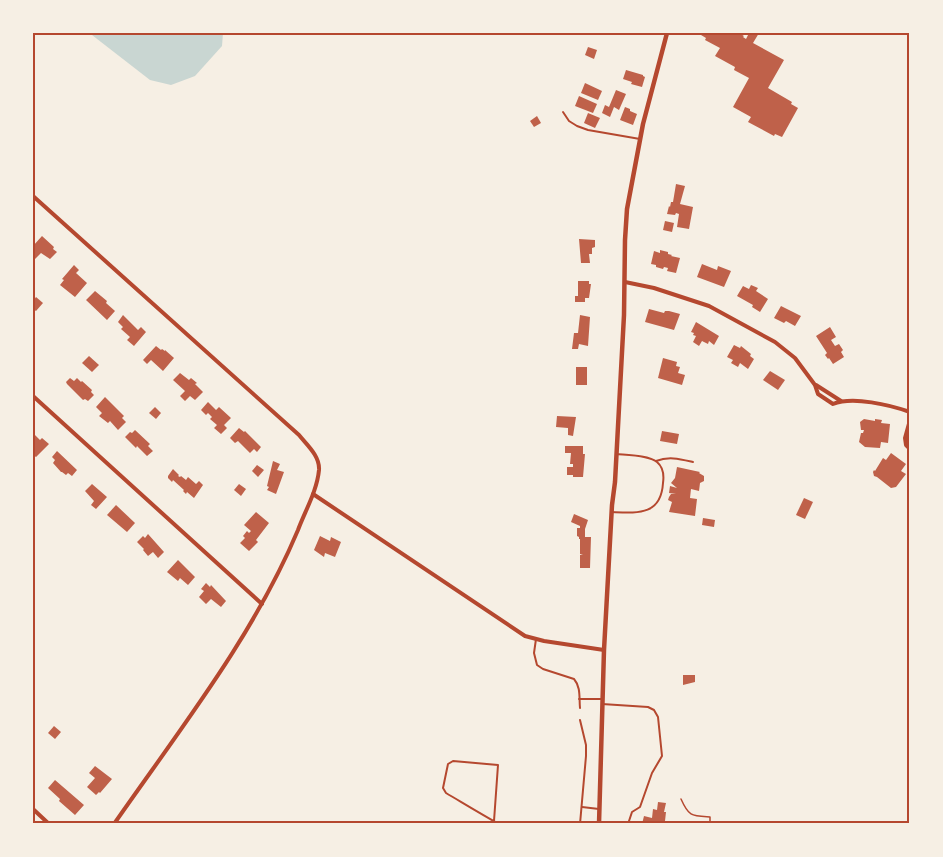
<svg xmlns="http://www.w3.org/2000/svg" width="943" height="857" viewBox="0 0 943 857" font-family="'Titillium Web',sans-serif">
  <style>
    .water { fill: #c9d6d2 }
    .building { fill: #bf614a }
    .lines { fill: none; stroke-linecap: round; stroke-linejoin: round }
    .path { stroke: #b5482f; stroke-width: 1.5 }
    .service { stroke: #b5482f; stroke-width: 2 }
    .minor { stroke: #b5482f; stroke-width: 4 }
    .tertiary { stroke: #b5482f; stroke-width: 4.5 }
    .neatline { fill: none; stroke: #b5482f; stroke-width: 2 }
  </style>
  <rect width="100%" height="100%" fill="#f6efe4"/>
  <polygon class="water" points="92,33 223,33 222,46 195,76 171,85 150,80 92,35"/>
  <g class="building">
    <polygon points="702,33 739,33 744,36 743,37 746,39 749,33 759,33 753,43 784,60 768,88 792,102 791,104 798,108 782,137 775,134 774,136 748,122 751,117 733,107 749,78 734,70 735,67 715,56 720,48 705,40 706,38 701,35"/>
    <polygon points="588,47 597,50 594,59 585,55"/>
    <polygon points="626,70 643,75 643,76 645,77 642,87 631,84 632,82 623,79"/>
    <polygon points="585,83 602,91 598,100 581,93"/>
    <polygon points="616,90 626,94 619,110 614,107 610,117 602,113 605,105 609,107"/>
    <polygon points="579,96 597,104 593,113 575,106"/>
    <polygon points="625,107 630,109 630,111 637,114 633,125 620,120"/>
    <polygon points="588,113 600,118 595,128 584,123"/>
    <polygon points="537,116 541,123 534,127 530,121"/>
    <polygon points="676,184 685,186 680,204 693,207 689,229 677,227 679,214 676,213 675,215 667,214 669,206 670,207 671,202 673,202"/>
    <polygon points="665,221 674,223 672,232 663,230"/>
    <polygon points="42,236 54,247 53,249 57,252 50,259 41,253 34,260 33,259 33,246"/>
    <polygon points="579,239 595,240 595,247 592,248 592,254 589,254 590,263 581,263"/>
    <polygon points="660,250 668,252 668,254 672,255 671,256 680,258 676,273 667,271 668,268 664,267 663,269 656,267 656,265 651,264 654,251 660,253"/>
    <polygon points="702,264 717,270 718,266 731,271 724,287 697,277"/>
    <polygon points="74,265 79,270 76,273 87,283 75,297 60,285 64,280 62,279"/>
    <polygon points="578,281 589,281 589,284 591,284 589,298 585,298 585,302 575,302 575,296 578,296"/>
    <polygon points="751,285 758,288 756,291 768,299 760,312 752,307 753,305 737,296 743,286 749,289"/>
    <polygon points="95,291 107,301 106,303 115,311 107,320 86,300"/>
    <polygon points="36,297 43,303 36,311 33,309 33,301"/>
    <polygon points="781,306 801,316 795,326 786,321 784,323 774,318"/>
    <polygon points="649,309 664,313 665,311 669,311 680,314 674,330 645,322"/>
    <polygon points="123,315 138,330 141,327 146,332 134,346 127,340 130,337 121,329 123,327 118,322"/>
    <polygon points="580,315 590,317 588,346 579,344 578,349 572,349 574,333 578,333"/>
    <polygon points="696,322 719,336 714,345 709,341 708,344 702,341 699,346 693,342 696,336 693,335 694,333 691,332"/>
    <polygon points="830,327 836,337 831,340 835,346 839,344 843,350 841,352 844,357 833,364 829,358 828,359 825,355 827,353 816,336"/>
    <polygon points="734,345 740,348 741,346 751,354 750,356 754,359 748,369 740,363 738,367 731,363 733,360 727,357"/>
    <polygon points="156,346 161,350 162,349 165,351 165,350 174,358 163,371 151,360 147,364 143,360"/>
    <polygon points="89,356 99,365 92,372 82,363"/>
    <polygon points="663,358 677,362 676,366 680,367 678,373 685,375 682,385 658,378"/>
    <rect x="576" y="367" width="11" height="18"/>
    <polygon points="770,371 785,380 778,390 763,380"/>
    <polygon points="180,373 189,380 191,378 197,383 195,384 203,392 195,400 190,396 185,401 180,396 185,391 173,380"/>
    <polygon points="70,378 74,381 77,378 81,382 82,381 92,390 91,392 94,395 88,401 85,399 83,400 67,384 66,382"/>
    <polygon points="105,397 124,416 122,418 126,422 118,430 110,421 108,423 99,416 102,413 96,407"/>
    <polygon points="208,402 216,410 219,407 231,418 224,425 227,428 221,434 214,428 217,425 210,419 212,417 208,413 206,415 201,410"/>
    <polygon points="155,407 161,413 156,419 149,413"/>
    <polygon points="557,416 576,417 573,436 568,435 568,428 556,427"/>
    <polygon points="864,419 875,421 875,419 882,420 881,423 890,424 888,443 881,442 880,448 865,447 859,442 861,433 863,433 864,430 861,430 860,422"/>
    <polygon points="239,428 244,432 245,431 261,447 257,452 254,449 250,453 238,441 235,443 230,438"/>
    <polygon points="135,430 150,444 148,446 153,451 147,456 137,446 136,448 125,437 130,432 132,433"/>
    <polygon points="662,431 679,434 677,444 660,441"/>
    <polygon points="33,433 40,440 42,438 49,444 36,457 33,455"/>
    <polygon points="565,446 583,446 583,454 585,454 583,477 573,477 573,475 567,475 567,467 573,467 573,464 570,464 571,453 565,453"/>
    <polygon points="57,451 77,470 72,476 68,473 66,475 62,472 61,472 53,463 55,460 52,457"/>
    <polygon points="891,453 906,464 901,471 906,474 896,487 891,488 877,477 874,476 873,472 874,470 875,471 883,458 886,460"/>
    <polygon points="273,461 280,464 277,470 284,472 276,494 267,490 269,487 267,486"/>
    <polygon points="257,465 264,470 258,477 252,471"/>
    <polygon points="677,467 700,472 699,473 704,476 704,481 700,483 699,491 691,489 690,498 697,499 695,516 669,512 672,502 668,500 669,497 671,494 676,494 669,493 670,486 677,488 671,483 675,478"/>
    <polygon points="173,469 179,475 178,476 180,477 181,476 186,480 188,477 196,484 199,481 203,485 194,498 187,492 186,494 183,491 184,490 173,480 172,482 168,478 168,476"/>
    <polygon points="92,484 107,497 96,509 91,505 94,501 85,491"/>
    <polygon points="239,484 246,489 241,496 234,490"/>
    <polygon points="804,498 813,502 805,519 796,515"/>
    <polygon points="116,505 135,523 127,532 107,515"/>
    <polygon points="256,512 269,523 256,540 258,542 249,551 240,543 245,538 243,536 247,531 249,533 251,531 244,525"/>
    <polygon points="574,514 588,520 585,529 585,537 591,537 590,568 580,568 580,555 583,554 580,554 580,539 579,539 579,537 577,536 577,528 580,528 580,526 571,522"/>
    <polygon points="703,518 715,520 714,527 702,525"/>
    <polygon points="148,534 164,552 158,558 153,552 148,556 143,550 144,549 137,542 143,536 145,538"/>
    <polygon points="320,536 330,541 331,537 341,542 335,557 325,553 324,557 314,550"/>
    <polygon points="178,560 195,577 188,585 180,578 178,581 167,572"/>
    <polygon points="206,583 210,587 211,585 226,601 221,607 211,599 206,604 199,597 204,591 201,589"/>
    <polygon points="683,675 695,675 695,682 683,685"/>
    <polygon points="54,726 61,732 55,739 48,733"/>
    <polygon points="95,766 112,779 100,793 99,792 96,795 87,787 95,778 89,773"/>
    <polygon points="55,780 84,805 75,815 59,801 60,799 48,788"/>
    <polygon points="658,802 666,803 664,812 666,812 665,821 672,822 671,824 642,824 644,816 652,818 653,809 657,810"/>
  </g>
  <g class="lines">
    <path class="path" d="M 681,799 C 689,817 692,816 710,817 L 710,824"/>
    <g class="service">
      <polyline points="563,112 569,121 577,126 588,130 640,139"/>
      <path d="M 656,461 C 669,456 680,459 693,462"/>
      <path d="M 611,512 C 637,513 661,516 663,483 C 664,476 663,467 657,462 C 649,455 626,455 616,454"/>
      <path d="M 536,639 L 534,653 L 537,665 L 543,669 L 574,679 C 581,687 579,698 580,708"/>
      <polyline points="579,699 603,699"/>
      <polyline points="602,704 648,707 654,710 658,717 662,756 652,773 640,807 632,812 628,824"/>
      <polyline points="580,720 586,745 586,756 580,824"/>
      <polyline points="582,807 599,809"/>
      <path d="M 494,821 L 498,765 L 453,761 L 448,764 L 443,788 L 446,793 C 463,803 481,814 499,824"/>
    </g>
    <g class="minor">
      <path d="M 33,196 L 299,435 C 307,445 320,456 319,470 C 317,491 305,511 298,530 C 253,637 180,729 114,824"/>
      <path d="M 625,282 L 654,288 L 709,306 L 775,342 L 795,358 L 815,385 L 818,394 L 833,404 C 853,396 890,405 910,412"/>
      <polyline points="816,385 841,401"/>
      <polyline points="33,396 262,604"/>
      <polyline points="910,420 905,438 906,445 910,449"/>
      <polyline points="313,494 525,636 544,641 604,650"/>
      <polyline points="33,809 49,824"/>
    </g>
    <polyline class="tertiary" points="599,824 604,650 612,505 615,482 624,315 625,240 627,209 643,124 667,33"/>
  </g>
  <rect width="943" height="857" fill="none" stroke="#f6efe4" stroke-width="69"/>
  <rect x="34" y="34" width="874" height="788" class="neatline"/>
</svg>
